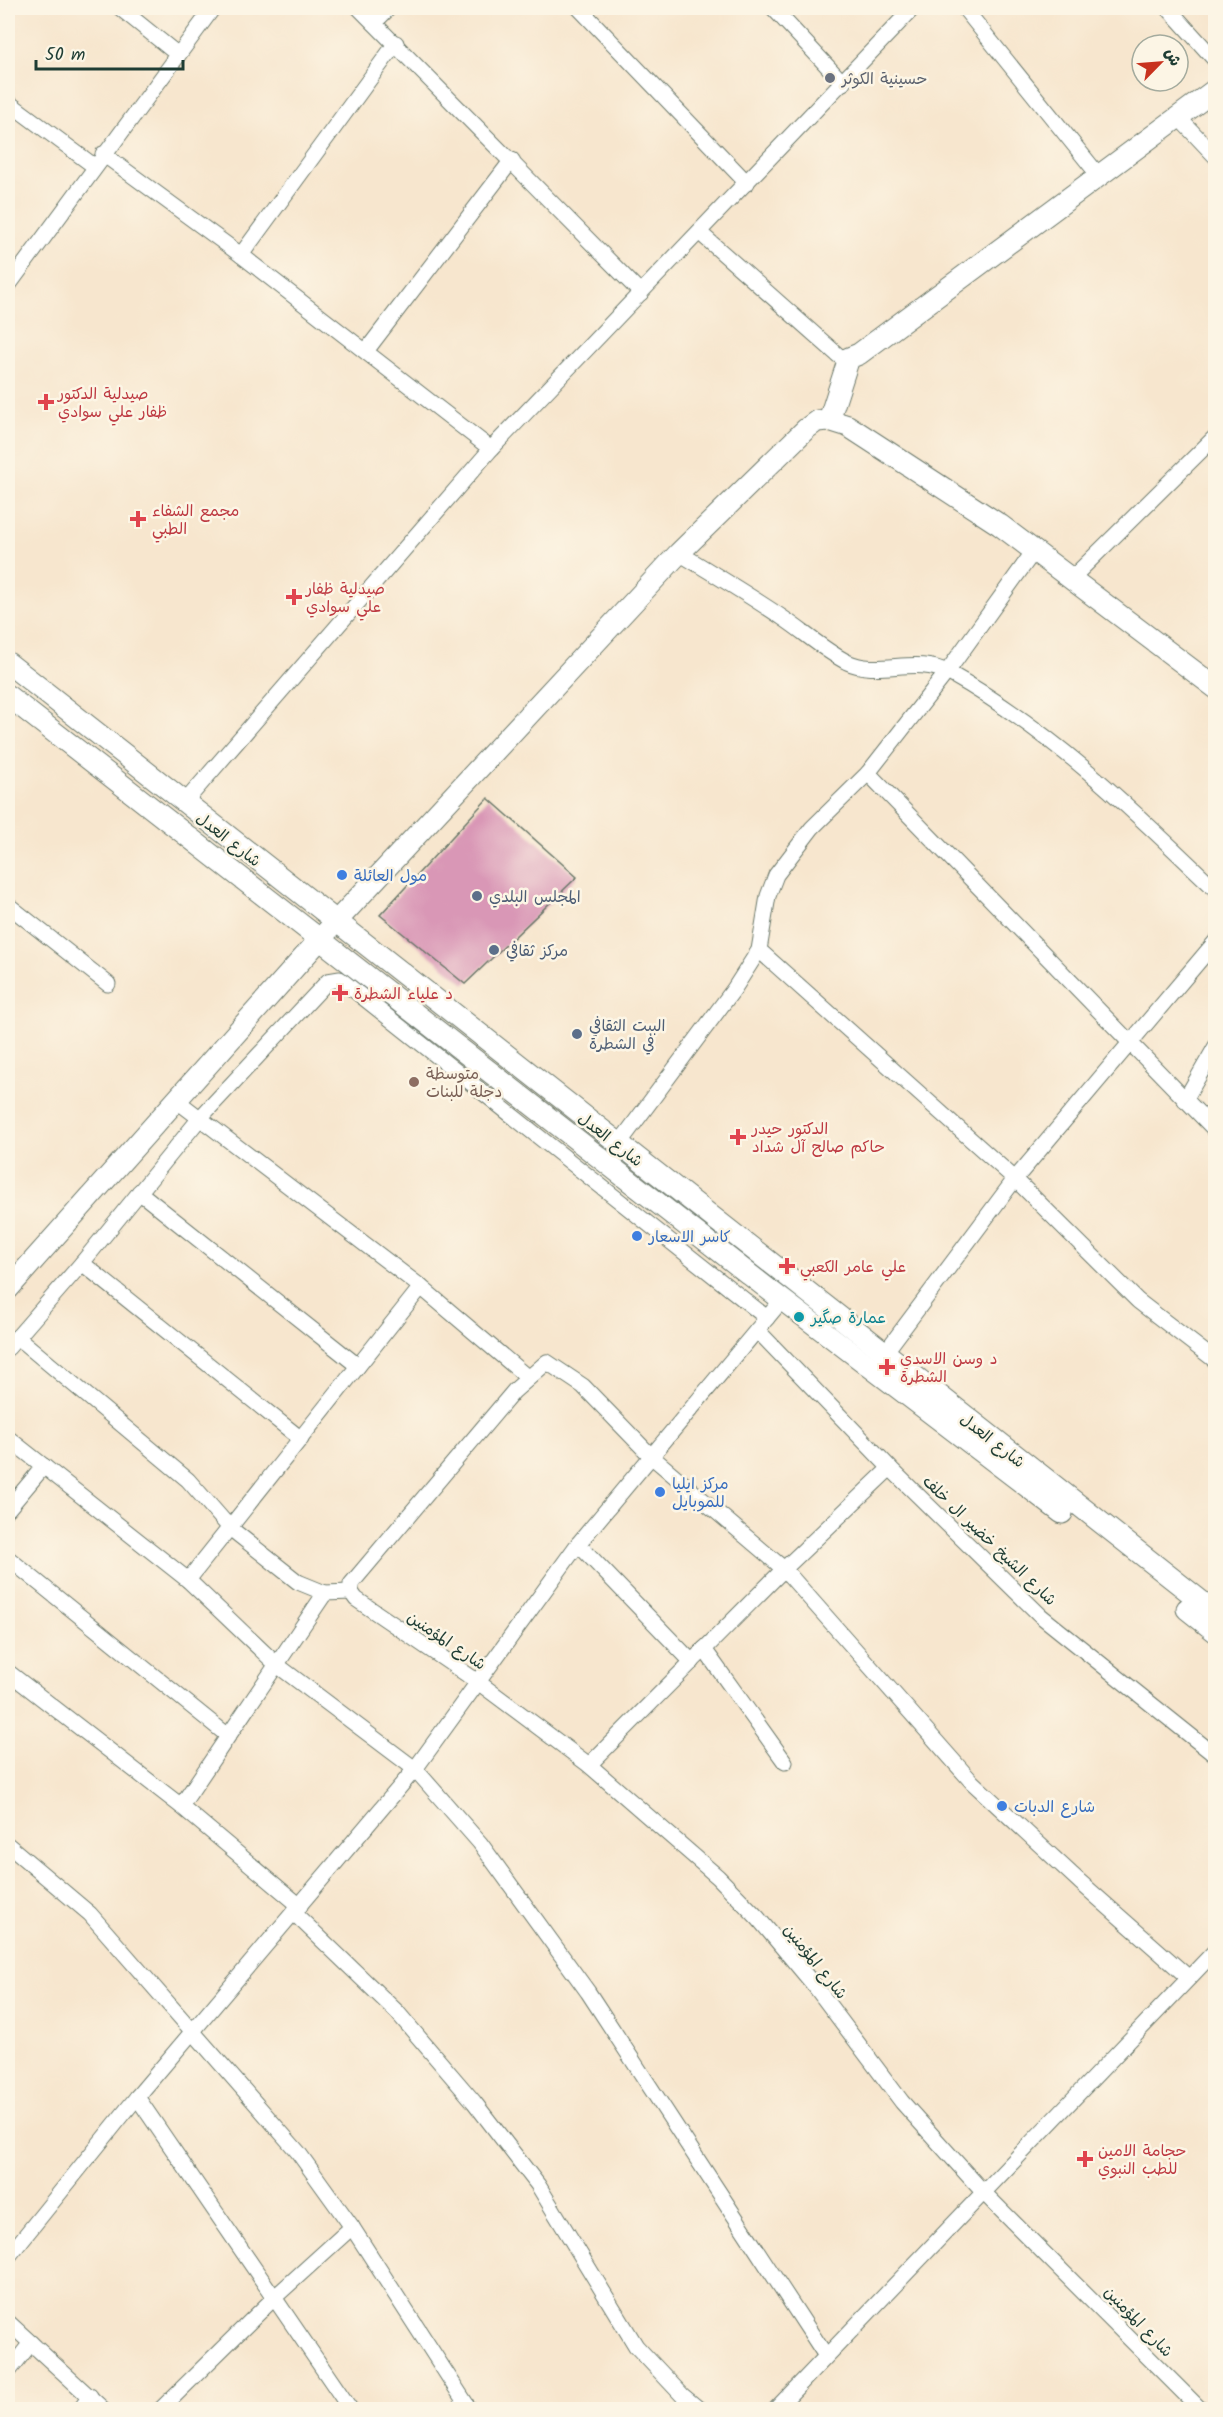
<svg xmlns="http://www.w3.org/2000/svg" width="1223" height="2417" viewBox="0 0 1223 2417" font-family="Kalam,'Playpen Sans Arabic',sans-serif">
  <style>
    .building { fill: #d997b6 }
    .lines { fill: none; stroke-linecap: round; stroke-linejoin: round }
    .street-casing { stroke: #6b786a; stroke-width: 17 }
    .secondary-casing { stroke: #6b786a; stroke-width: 23 }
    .street { stroke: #fff; stroke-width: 15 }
    .secondary { stroke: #fff; stroke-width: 21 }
    .worship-dot { fill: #6b7280; stroke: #fcf5e5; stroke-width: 2 }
    .health-dot { fill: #e0444e; stroke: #fcf5e5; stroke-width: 2 }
    .shop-dot { fill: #3f7fe0; stroke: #fcf5e5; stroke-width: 2 }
    .service-dot { fill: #5c6f8a; stroke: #fcf5e5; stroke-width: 2 }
    .education-dot { fill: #8d6e63; stroke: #fcf5e5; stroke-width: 2 }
    .culture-dot { fill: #0f9aa8; stroke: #fcf5e5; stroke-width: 2 }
    .labels { text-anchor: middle; stroke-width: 5; stroke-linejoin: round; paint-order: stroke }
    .worship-label { font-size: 16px; fill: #5b616d; stroke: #fcf5e5; text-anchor: start }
    .health-label { font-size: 16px; fill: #be3a42; stroke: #fcf5e5; text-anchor: start }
    .street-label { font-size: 16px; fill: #1f3d34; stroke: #fcf5e5 }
    .shop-label { font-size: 16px; fill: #366cbe; stroke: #fcf5e5; text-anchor: start }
    .service-label { font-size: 16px; fill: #4e5e75; stroke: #fcf5e5; text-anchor: start }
    .education-label { font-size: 16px; fill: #785e54; stroke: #fcf5e5; text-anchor: start }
    .culture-label { font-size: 16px; fill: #0d838f; stroke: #fcf5e5; text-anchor: start }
  </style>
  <rect width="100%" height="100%" fill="#fcf5e5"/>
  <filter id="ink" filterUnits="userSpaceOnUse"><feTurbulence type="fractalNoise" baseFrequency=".0167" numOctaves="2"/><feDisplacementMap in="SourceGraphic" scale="12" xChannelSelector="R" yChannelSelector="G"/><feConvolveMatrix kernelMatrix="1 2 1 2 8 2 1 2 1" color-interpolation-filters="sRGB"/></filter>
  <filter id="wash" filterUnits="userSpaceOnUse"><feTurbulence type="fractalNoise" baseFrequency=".008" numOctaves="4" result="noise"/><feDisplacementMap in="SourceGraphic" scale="24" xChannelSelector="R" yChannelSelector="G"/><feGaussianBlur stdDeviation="1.35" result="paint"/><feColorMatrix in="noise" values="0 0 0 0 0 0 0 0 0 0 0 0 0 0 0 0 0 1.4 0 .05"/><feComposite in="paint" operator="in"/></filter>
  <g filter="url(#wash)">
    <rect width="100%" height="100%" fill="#f7e6ce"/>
    <g id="blocks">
      <polygon class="building" points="488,798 577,877 465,984 380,915"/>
    </g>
  </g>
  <g filter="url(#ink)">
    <use href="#blocks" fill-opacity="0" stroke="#6b786a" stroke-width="1.5"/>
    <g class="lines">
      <g class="street-casing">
        <g id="street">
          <polyline points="120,8 177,54"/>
          <polyline points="359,8 641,293"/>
          <polyline points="579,8 747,183"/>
          <polyline points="773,8 843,83"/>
          <polyline points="964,8 1100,177"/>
          <polyline points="1168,8 1216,61"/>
          <polyline points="374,23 389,8"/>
          <polyline points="8,102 94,166"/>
          <polyline points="1179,118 1216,157"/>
          <polyline points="103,154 241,255 491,449"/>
          <polyline points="699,232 839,356 849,358"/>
          <polyline points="241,255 396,43"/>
          <polyline points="8,286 213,8"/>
          <polyline points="366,351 512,160"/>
          <path d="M 679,553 C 714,574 749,595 783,618 C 804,632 825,651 847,662 C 879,677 916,655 949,673 C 1051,730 1132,809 1216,890"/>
          <polyline points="1071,579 1216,436"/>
          <polyline points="868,773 1216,1131"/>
          <polyline points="184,803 491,449 913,8"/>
          <polyline points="8,905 108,984"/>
          <polyline points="759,950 1015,1179 1138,1301 1216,1361"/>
          <polyline points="176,1100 421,1287 527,1377"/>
          <polyline points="1185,1100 1216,1046"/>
          <polyline points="618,1145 734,989 759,950 768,896 776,875 812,828 868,773 947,672 1034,551"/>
          <polyline points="139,1192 358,1366"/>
          <polyline points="82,1263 301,1439"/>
          <polyline points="757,1330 890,1468 1041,1616 1216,1756"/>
          <polyline points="17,1337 188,1480 230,1528 298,1582 325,1593 351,1592"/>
          <polyline points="8,1348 82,1263 200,1118 328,981 340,979 767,1318"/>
          <polyline points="884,1354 1015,1179 1216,941"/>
          <polyline points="8,1438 188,1580 277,1665 415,1769 480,1843 588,1992 826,2356"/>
          <polyline points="8,1509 44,1466"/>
          <polyline points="578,1544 692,1662"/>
          <polyline points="8,1558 227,1735"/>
          <polyline points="188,1580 421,1287"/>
          <polyline points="351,1592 351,1584 514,1391 547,1362 583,1386 651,1456 784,1569 972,1782 1080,1882 1189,1978"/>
          <polyline points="351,1592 356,1599 478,1682 589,1765 718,1877 758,1918 814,1985 902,2102 984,2193 1201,2410"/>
          <polyline points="704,1649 785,1762"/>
          <polyline points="8,1672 181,1806 300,1906"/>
          <polyline points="589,1765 784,1569 890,1468"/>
          <polyline points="181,1806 325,1593"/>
          <polyline points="8,1845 90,1914 298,2152 352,2227 470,2410"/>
          <polyline points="294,1913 397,2012 474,2102 538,2185 636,2346 682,2395 700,2410"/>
          <polyline points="137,2097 351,2410"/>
          <polyline points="8,2257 137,2097 415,1769 578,1544 782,1300"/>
          <polyline points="8,2322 104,2410"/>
          <polyline points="8,2372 31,2343"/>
          <polyline points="79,2410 90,2396"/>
          <polyline points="160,2410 276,2296 352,2227"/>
          <polyline points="775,2410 1216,1950"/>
        </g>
      </g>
      <g class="secondary-casing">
        <g id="secondary">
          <polyline points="829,420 849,358 859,354 1216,89"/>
          <polyline points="8,663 1216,1613"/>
          <polyline points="8,696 768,1289 1062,1513"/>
          <polyline points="8,1289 320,939 679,553 806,429 817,421 829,420 848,426 1000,525 1216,688"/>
          <polyline points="1187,1609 1216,1632"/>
        </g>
      </g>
      <use href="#street" class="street"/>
      <use href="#secondary" class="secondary"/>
    </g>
  </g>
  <circle class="worship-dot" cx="830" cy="78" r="6"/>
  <g class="health-dot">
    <path d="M43 393h6v6h6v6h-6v6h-6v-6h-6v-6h6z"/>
    <path d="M135 510h6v6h6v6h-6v6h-6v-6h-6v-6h6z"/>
    <path d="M291 588h6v6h6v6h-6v6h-6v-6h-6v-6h6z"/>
    <path d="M337 984h6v6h6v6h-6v6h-6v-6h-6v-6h6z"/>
    <path d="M735 1128h6v6h6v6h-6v6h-6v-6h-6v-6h6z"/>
    <path d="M784 1257h6v6h6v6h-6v6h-6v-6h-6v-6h6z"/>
    <path d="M884 1358h6v6h6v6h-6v6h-6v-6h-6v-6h6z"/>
    <path d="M1082 2150h6v6h6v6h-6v6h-6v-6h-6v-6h6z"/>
  </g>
  <g class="shop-dot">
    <circle cx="342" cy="875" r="6"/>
    <circle cx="637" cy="1236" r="6"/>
    <circle cx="660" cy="1492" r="6"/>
    <circle cx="1002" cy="1806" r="6"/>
  </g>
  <g class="service-dot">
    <circle cx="477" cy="896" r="6"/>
    <circle cx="494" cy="950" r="6"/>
    <circle cx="577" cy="1034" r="6"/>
  </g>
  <circle class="education-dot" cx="414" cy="1082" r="6"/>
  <circle class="culture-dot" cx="799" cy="1317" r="6"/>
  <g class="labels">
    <g class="worship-label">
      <text x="842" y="84">حسينية الكوثر</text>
    </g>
    <g class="health-label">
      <text x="58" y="399">صيدلية الدكتور<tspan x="58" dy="18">ظفار علي سوادي</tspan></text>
      <text x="152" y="516">مجمع الشفاء<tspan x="152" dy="18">الطبي</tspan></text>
      <text x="306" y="594">صيدلية ظفار<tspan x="306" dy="18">علي سوادي</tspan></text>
      <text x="354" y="999">د علياء الشطرة</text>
      <text x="752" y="1134">الدكتور حيدر<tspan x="752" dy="18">حاكم صالح آل شداد</tspan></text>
      <text x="800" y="1272">علي عامر الكعبي</text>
      <text x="900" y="1364">د وسن الاسدي<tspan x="900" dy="18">الشطرة</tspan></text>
      <text x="1098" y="2156">حجامة الامين<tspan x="1098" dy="18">للطب النبوي</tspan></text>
    </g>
    <g class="street-label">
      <text transform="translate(229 839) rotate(38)" y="6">شارع العدل</text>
      <text transform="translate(611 1139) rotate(38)" y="6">شارع العدل</text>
      <text transform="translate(993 1440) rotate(38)" y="6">شارع العدل</text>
      <text transform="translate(990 1540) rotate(44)" y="6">شارع الشيخ خضير ال خلف</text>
      <text transform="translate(447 1640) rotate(34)" y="6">شارع المؤمنين</text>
      <text transform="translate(816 1961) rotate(51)" y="6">شارع المؤمنين</text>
      <text transform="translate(1139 2321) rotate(46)" y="6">شارع المؤمنين</text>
    </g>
    <g class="shop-label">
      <text x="354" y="881">مول العائلة</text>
      <text x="649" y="1242">كاسر الاسعار</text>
      <text x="672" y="1489">مركز ايليا<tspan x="672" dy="18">للموبايل</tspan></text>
      <text x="1014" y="1812">شارع الدبات</text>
    </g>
    <g class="service-label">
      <text x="489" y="902">المجلس البلدي</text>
      <text x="506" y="956">مركز ثقافي</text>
      <text x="589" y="1031">البيت الثقافي<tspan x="589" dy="18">في الشطرة</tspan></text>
    </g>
    <g class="education-label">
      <text x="426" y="1079">متوسطة<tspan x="426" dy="18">دجلة للبنات</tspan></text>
    </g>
    <g class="culture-label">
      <text x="811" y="1323">عمارة صگير</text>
    </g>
  </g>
  <rect width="1223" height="2417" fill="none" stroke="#fcf5e5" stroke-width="30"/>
  <g transform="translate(1160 63) rotate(65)"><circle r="28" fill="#fcf5e5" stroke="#a4ab9e" stroke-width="1.5"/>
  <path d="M0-4.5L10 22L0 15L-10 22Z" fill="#c8321e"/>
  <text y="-9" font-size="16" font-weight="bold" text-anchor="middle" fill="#1f3d34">ش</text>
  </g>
  <path d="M36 60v9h147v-9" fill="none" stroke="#1f3d34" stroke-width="3"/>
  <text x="45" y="60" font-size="18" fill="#1f3d34" stroke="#fcf5e5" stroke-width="4.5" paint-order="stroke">50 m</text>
</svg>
